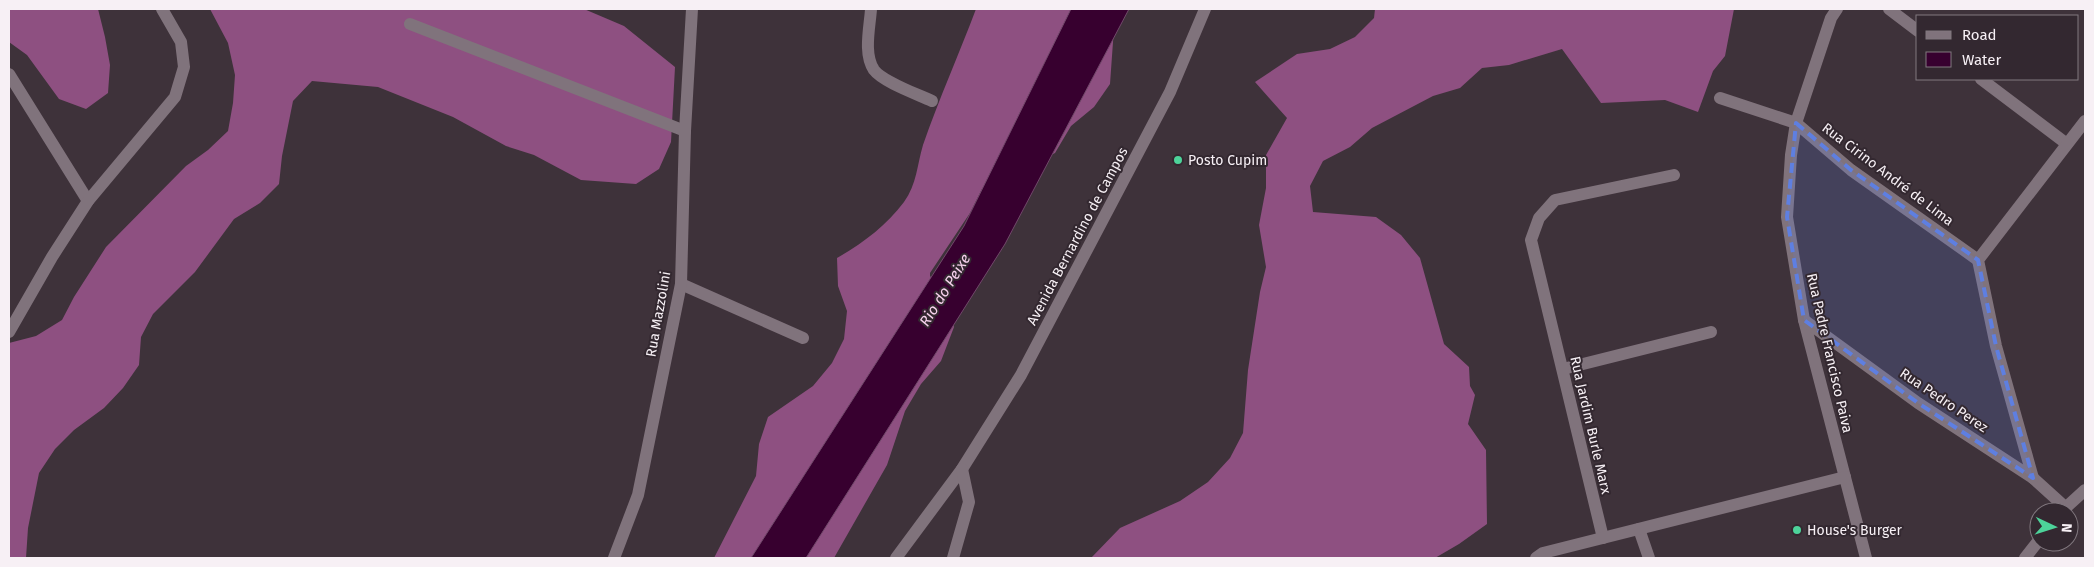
<svg xmlns="http://www.w3.org/2000/svg" width="2094" height="567" viewBox="0 0 2094 567" font-family="'Fira Sans',sans-serif">
  <style>
    .forest { fill: #8e5081 }
    .water { fill: #37002f; stroke: #71486a }
    .lines { fill: none; stroke-linecap: round; stroke-linejoin: round }
    .minor { stroke: #80737c; stroke-width: 12 }
    .marked { fill: #5e7fe1; fill-opacity: 0.2; stroke: #5e7fe1; stroke-width: 4; stroke-dasharray: 10 6; stroke-linejoin: round }
    .poi-dot { fill: #4dd39a; stroke: #332830; stroke-width: 2 }
    .labels { text-anchor: middle; stroke-width: 4; stroke-linejoin: round; paint-order: stroke }
    .poi-label { font-size: 14px; fill: #f7f0f5; stroke: #332830; text-anchor: start }
    .street-label { font-size: 14px; fill: #f7f0f5; stroke: #332830 }
    .water-label { font-size: 15px; font-style: italic; fill: #f7d2ed; stroke: #332830 }
  </style>
  <rect width="100%" height="100%" fill="#3e323a"/>
  <g class="forest">
    <polygon points="9,9 98,9 105,37 110,65 108,93 86,109 59,99 27,55 9,42"/>
    <polygon points="210,9 584,9 624,26 675,67 671,142 659,169 636,184 581,180 534,155 506,146 453,117 378,87 312,81 293,101 282,156 279,184 260,203 234,219 195,272 153,314 141,337 139,365 123,388 104,408 74,430 55,449 39,473 28,528 26,558 9,558 9,343 36,336 62,320 74,297 106,247 186,166 208,150 228,131 233,103 235,75 228,43"/>
    <path d="M 976,9 L 1108,9 L 1114,28 L 1110,84 L 1094,107 L 1071,126 L 1055,153 L 1030,165 L 1002,167 L 982,189 L 970,213 L 930,273 L 930,276 L 949,299 L 954,327 L 941,361 L 921,384 L 905,411 L 887,465 L 834,558 L 714,558 L 756,476 L 759,444 L 768,417 L 813,386 L 832,363 L 844,339 L 847,311 L 838,286 L 837,258 C 863,243 886,226 904,202 C 917,184 917,165 923,145 C 939,99 959,54 976,9 Z"/>
    <polygon points="1375,9 1734,9 1725,56 1713,71 1698,112 1665,100 1601,103 1562,49 1509,65 1482,68 1460,88 1433,96 1372,128 1350,147 1323,161 1310,186 1313,212 1376,217 1401,235 1420,258 1444,344 1469,367 1470,386 1475,395 1468,424 1486,450 1487,524 1459,544 1435,558 1091,558 1120,528 1180,501 1208,482 1230,458 1243,433 1248,370 1260,292 1266,267 1259,225 1266,188 1266,155 1287,118 1255,82 1297,54 1330,49 1355,37 1374,18"/>
  </g>
  <polygon class="water" points="1071,9 1129,9 1005,244 806,558 751,558 964,226"/>
  <g class="lines">
    <g class="minor">
      <path d="M 871,9 C 870,26 863,54 874,70 C 883,82 917,94 932,101"/>
      <polyline points="1837,9 1831,18 1796,123 1791,155 1787,217 1804,320 1866,558"/>
      <polyline points="1889,9 1918,31"/>
      <polyline points="410,24 685,131"/>
      <polyline points="9,74 88,201"/>
      <polyline points="1981,79 2067,144"/>
      <polyline points="1720,98 1796,123 1851,170 1978,260"/>
      <polyline points="681,284 803,338"/>
      <polyline points="1804,320 1918,403 2033,478 2065,507"/>
      <polyline points="9,332 52,257 88,201 175,97 184,67 181,42 162,9"/>
      <polyline points="1563,369 1711,332"/>
      <polyline points="2033,478 1996,346 1978,260 2085,121"/>
      <polyline points="2061,512 2085,490"/>
      <polyline points="1639,529 1649,558"/>
      <polyline points="1603,538 1531,240 1539,218 1555,200 1674,175"/>
      <polyline points="614,558 638,495 681,284 685,131 692,9"/>
      <polyline points="896,558 962,469 1021,375 1170,92 1205,9"/>
      <polyline points="953,558 969,502 962,469"/>
      <polyline points="1536,558 1543,553 1845,477"/>
      <polyline points="2025,558 2039,540"/>
    </g>
  </g>
  <path class="marked" d="M 1796,123 L 1851,170 L 1978,260 L 1996,346 L 2033,478 L 1918,403 L 1804,320 L 1787,217 Z"/>
  <g class="poi-dot">
    <circle cx="1178" cy="160" r="5"/>
    <circle cx="1797" cy="530" r="5"/>
  </g>
  <g class="labels">
    <g class="poi-label">
      <text x="1188" y="165">Posto Cupim</text>
      <text x="1807" y="535">House's Burger</text>
    </g>
    <g class="street-label">
      <text transform="translate(1888 174) rotate(37)" y="5">Rua Cirino André de Lima</text>
      <text transform="translate(1077 236) rotate(-62)" y="5">Avenida Bernardino de Campos</text>
      <text transform="translate(658 314) rotate(-80)" y="5">Rua Mazzolini</text>
      <text transform="translate(1830 353) rotate(77)" y="5">Rua Padre Francisco Paiva</text>
      <text transform="translate(1944 400) rotate(34)" y="5">Rua Pedro Perez</text>
      <text transform="translate(1591 425) rotate(77)" y="5">Rua Jardim Burle Marx</text>
    </g>
    <g class="water-label">
      <text transform="translate(945 290) rotate(-58)" y="5">Rio do Peixe</text>
    </g>
  </g>
  <rect width="2094" height="567" fill="none" stroke="#f7f0f5" stroke-width="20"/>
  <rect x="1916" y="15" width="162" height="65" fill="#332830" stroke="#81787f"/>
  <rect x="1926" y="31" width="25" height="8" fill="#80737c" stroke="#81787f"/>
  <text x="1962" y="40" font-size="15" fill="#f7f0f5">Road</text>
  <rect x="1926" y="52" width="25" height="15" fill="#37002f" stroke="#81787f"/>
  <text x="1962" y="65" font-size="15" fill="#f7f0f5">Water</text>
  <g transform="translate(2054 527) rotate(94)"><circle r="24" fill="#332830" stroke="#81787f"/>
  <path d="M0-4L9 19L0 12L-9 19Z" fill="#4dd39a"/>
  <text y="-8" font-size="14" font-weight="bold" text-anchor="middle" fill="#f7f0f5">N</text>
  </g>
</svg>
